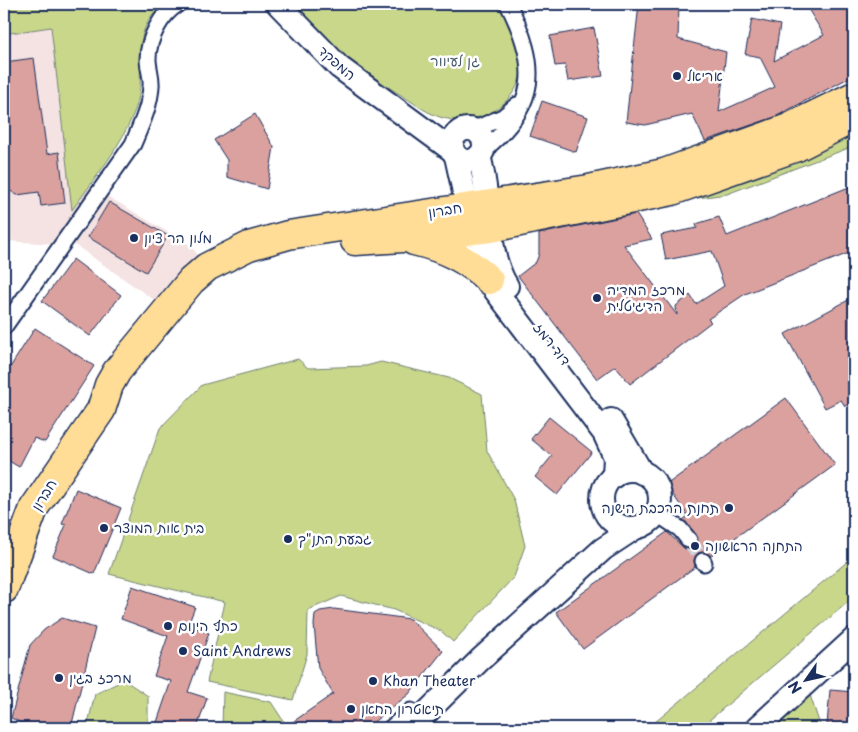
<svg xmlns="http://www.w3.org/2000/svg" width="858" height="732" viewBox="0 0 858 732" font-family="'Playpen Sans','Playpen Sans Hebrew',sans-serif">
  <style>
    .built { fill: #f4e3e2 }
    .green { fill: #c9d78b; stroke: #728374 }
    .building { fill: #dba19e; stroke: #1b2f5e }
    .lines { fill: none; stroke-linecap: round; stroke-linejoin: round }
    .street-tunnel { stroke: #d1d5df; stroke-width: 15; stroke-dasharray: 15 8; stroke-linecap: butt }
    .street-casing { stroke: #1b2f5e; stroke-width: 19 }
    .secondary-casing { stroke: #1b2f5e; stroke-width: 26 }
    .highway-casing { stroke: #1b2f5e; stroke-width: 31 }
    .street { stroke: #fff; stroke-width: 15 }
    .secondary { stroke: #fff; stroke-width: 22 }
    .highway { stroke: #ffdd96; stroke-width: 28 }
    .poi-dot { fill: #1b2f5e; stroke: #fff; stroke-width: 2 }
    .labels { text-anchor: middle; stroke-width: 5; stroke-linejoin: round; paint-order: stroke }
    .park-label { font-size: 14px; fill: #465969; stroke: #fff }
    .street-label { font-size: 14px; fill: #1b2f5e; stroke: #fff }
    .poi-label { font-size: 14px; fill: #1b2f5e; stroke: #fff; text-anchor: start }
  </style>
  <rect width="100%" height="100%" fill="#fff"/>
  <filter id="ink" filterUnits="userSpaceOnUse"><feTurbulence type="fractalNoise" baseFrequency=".02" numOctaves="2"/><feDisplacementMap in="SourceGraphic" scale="10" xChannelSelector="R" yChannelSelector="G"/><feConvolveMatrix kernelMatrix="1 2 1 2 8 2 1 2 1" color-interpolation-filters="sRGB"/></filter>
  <g filter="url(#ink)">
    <polygon class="built" points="51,26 72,175 191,246 207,267 167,309 75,245 4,241 4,35"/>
    <g class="green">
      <path d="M 4,4 L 164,4 C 124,36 150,72 135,110 C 121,147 95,178 72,210 L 51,27 L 4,34 Z"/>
      <path d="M 289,4 L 499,4 C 513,33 535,69 509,98 C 494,116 467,124 443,118 C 428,114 417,105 404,97 C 360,70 324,41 289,4 Z"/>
      <polygon points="854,132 854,146 727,194 654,204"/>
      <polygon points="298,359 308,368 366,366 381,362 449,378 482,394 487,451 514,500 525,546 514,577 453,642 441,631 394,610 341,596 308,610 307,654 293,700 207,682 225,602 109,574 160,428 202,385"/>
      <polygon points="854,556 854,597 700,728 648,728"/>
      <polygon points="124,680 148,696 148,728 87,728 95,694"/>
      <polygon points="223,692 271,702 288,728 222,728"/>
      <polygon points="809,692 821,728 769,728"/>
    </g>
    <g class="building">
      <polygon points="639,4 679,4 678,39 726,52 719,112 775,87 760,57 745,54 752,19 780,25 774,61 824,35 805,4 854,4 854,75 775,117 705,141 692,114 645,125 626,122"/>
      <polygon points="594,28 603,76 568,81 565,65 555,66 550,36"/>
      <polygon points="34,58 47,154 59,152 65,203 41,206 39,192 17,195 4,187 4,91 9,90 5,62"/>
      <polygon points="542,101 588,117 576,152 530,136"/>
      <polygon points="255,114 274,147 267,189 227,177 227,160 214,140"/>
      <polygon points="854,185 854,251 745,294 708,319 711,322 630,384 615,366 597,379 518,276 536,262 539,254 539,234 636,214 652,239 624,245 677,315 676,306 690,295 696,304 724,286 712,251 666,260 661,235 697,228 696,224 719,217 727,236"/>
      <polygon points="109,202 168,236 146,272 88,237"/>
      <polygon points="73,259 121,295 90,336 42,301"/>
      <polygon points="854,297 854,401 845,406 841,400 825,408 785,334"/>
      <polygon points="35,328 94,366 45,442 34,438 19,467 4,458 4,377"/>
      <polygon points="786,398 835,465 710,556 704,552 698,553 694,560 695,567 583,649 556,612 667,532 685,549 695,547 698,538 683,520 688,516 666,485"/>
      <polygon points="549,417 592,452 557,495 535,477 552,456 531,439"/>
      <polygon points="76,489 121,508 94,574 53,556 66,525 62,524"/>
      <polygon points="132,586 195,607 188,625 209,633 188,692 207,698 197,728 155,728 171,681 154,676 168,636 121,619"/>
      <polygon points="334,609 410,619 443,651 409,694 366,728 284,728 333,694 318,668 314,625 315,614 320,611"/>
      <polygon points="62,618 95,628 71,728 32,728 11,718 30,645 44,630"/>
      <polygon points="830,690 854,692 854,728 827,725"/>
    </g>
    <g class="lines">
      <polyline class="street-tunnel" points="689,540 703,561"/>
      <g class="street-casing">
        <g id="street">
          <polyline points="473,130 503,117 517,105"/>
          <path d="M 482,151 C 540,106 539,65 508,4"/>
          <path d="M 4,327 L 133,144 C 141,125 150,106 151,86 C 152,77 148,68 148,59 C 148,39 161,14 178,4"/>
          <polyline points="662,517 680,529 689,540"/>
          <polyline points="703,561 704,563"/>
          <polyline points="391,728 411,711"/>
        </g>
      </g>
      <g class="secondary-casing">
        <g id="secondary">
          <polyline points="278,4 339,67 453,151"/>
          <circle cx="468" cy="145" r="16"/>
          <polyline points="456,156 479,260 495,290 604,433 615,457 614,476"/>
          <path d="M 479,156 C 491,195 485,252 507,286"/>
          <polyline points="611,420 642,473"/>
          <circle cx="631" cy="499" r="29"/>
          <polyline points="420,719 480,660 603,549 635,528"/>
          <polyline points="757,728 854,639"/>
        </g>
      </g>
      <g class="highway-casing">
        <g id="highway">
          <polyline points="355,241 403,238 491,228 672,191 797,147 854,118"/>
          <path d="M 414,241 C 444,248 467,259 489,280"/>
          <polyline points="4,589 34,508 101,410 109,385 117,371 191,281 207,267 249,246 288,235 589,189 664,173 786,129 854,96"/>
        </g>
      </g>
      <use href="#street" class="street"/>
      <use href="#secondary" class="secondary"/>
      <use href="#highway" class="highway"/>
    </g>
  </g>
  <g class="poi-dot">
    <circle cx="677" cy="76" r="5"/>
    <circle cx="134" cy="238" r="5"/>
    <circle cx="597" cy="298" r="5"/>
    <circle cx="729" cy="508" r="5"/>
    <circle cx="104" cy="528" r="5"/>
    <circle cx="288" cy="539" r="5"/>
    <circle cx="695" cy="546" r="5"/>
    <circle cx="168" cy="626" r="5"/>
    <circle cx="183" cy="651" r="5"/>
    <circle cx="59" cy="678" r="5"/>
    <circle cx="373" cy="681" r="5"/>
    <circle cx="351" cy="709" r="5"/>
  </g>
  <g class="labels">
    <g class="park-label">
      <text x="455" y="66">גן לעיוור</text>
    </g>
    <g class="street-label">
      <text transform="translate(337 63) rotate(41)" y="5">המפקד</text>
      <text transform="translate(445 210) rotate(-9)" y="5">חברון</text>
      <text transform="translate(552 344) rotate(52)" y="5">דוד רמז</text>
      <text transform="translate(44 495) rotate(-59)" y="5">חברון</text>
    </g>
    <g class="poi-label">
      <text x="687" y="81">אריאל</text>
      <text x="144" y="243">מלון הר ציון</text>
      <text x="607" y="295">מרכז המדיה<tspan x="607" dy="16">הדיגיטלית</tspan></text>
      <text x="719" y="513" text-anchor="end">תחנת הרכבת הישנה</text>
      <text x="114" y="533">בית אות המוצר</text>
      <text x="298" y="544">גבעת התנ"ך</text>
      <text x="705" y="551">התחנה הראשונה</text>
      <text x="178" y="631">כתף הינום</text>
      <text x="193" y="656">Saint Andrews</text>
      <text x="69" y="683">מרכז בגין</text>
      <text x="383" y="686">Khan Theater</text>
      <text x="361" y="714">תיאטרון החאן</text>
    </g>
  </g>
  <rect width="858" height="732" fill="none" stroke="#fff" stroke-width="20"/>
  <rect x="10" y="10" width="838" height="712" fill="none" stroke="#1b2f5e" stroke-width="2" filter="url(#ink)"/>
  <g transform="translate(806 680) rotate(236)" stroke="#ffffff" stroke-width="4" paint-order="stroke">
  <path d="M0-4L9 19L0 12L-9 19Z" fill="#1b2f5e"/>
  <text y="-8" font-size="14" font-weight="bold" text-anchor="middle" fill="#1b2f5e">N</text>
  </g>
</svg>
